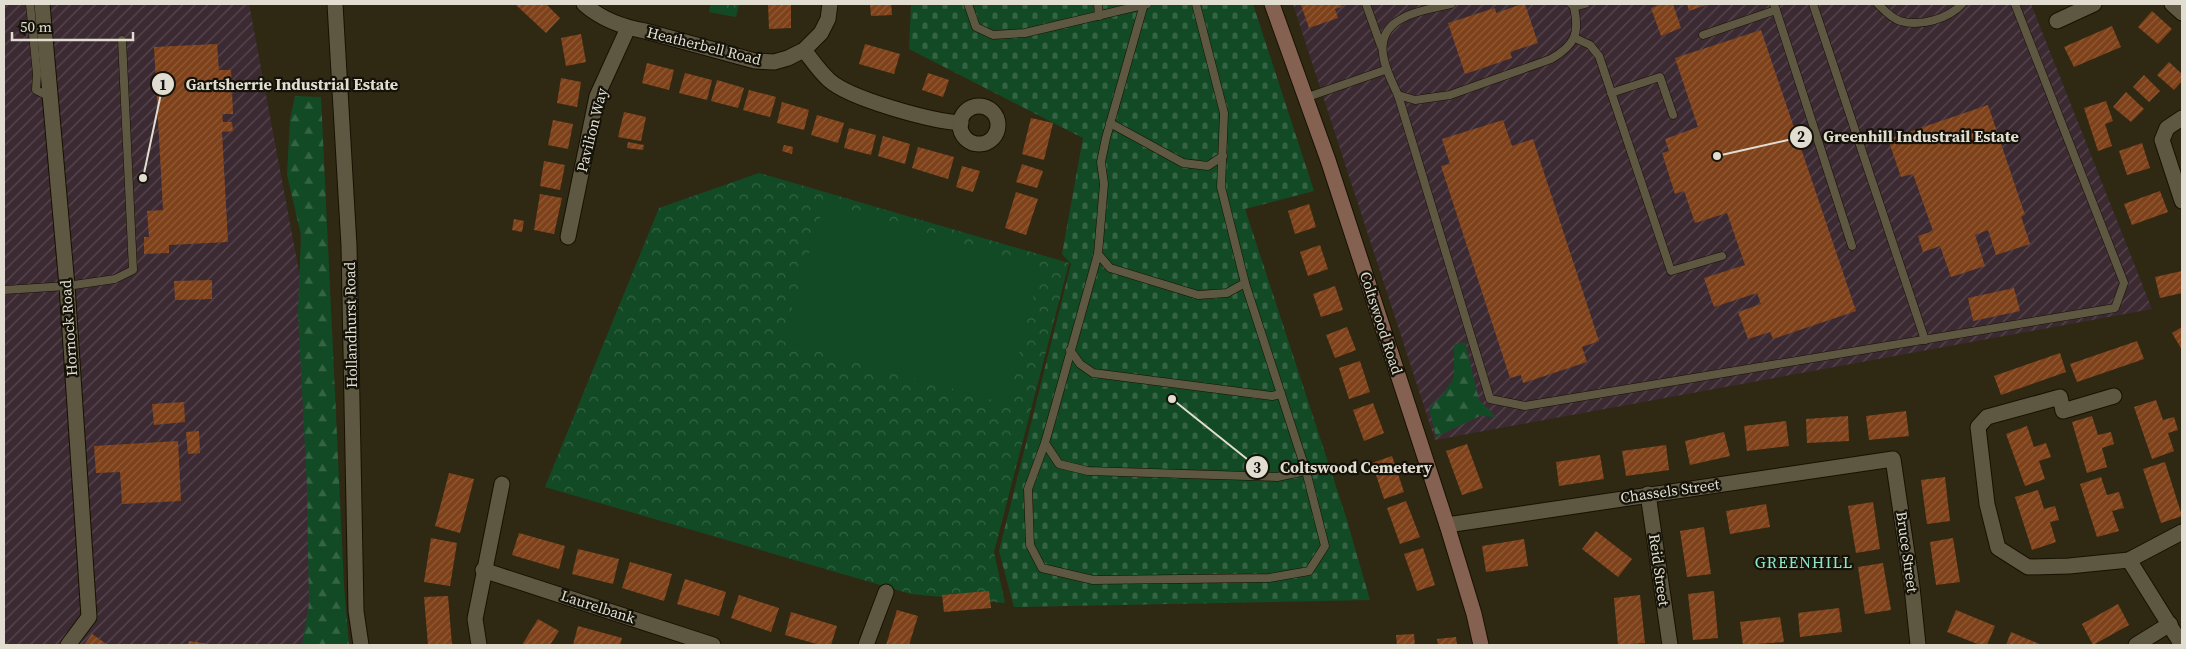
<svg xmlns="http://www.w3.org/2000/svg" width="2186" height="649" viewBox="0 0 2186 649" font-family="'Source Serif 4',serif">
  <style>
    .industrial { fill: url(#industrial-furrows) }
    .forest { fill: url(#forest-firs) }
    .cemetery { fill: url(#cemetery-stones) }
    .park { fill: url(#park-crowns) }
    .pitch { fill: #124a25 }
    .building { fill: url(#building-hatch) }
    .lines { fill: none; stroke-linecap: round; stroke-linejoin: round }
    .service-casing { stroke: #171101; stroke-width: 9 }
    .minor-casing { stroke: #171101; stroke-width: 17 }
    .secondary-casing { stroke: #171101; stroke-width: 17 }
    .service { stroke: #5e5741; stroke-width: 8 }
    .minor { stroke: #5e5741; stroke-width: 15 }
    .secondary { stroke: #846151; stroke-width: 15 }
    .labels { text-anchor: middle; stroke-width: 4.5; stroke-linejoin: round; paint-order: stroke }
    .street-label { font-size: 15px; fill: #e1ddd0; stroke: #141209 }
    .neighbourhood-label { font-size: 16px; letter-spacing: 1px; fill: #8ce7c6; stroke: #141209 }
    .leader { fill: none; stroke: #e1ddd0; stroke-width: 2 }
    .callout-dot { fill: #e1ddd0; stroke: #141209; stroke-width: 2 }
    .mark-label { font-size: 15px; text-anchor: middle; font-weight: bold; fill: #111 }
    .callout-label { font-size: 16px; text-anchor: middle; font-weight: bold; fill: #e1ddd0; stroke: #141209; stroke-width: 4.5; stroke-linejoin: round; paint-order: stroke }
  </style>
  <defs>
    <pattern id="industrial-furrows" width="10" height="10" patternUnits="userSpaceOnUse" patternTransform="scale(1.25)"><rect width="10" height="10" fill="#3c2a33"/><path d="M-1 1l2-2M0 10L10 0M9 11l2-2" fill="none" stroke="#584850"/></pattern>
    <pattern id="forest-firs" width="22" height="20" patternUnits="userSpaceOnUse" patternTransform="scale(1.25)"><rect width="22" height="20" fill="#124a25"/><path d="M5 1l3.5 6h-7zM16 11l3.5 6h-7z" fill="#346444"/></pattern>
    <pattern id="cemetery-stones" width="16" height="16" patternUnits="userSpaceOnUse" patternTransform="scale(1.25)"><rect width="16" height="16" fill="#124a25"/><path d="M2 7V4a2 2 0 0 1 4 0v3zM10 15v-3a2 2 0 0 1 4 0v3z" fill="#346444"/></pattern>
    <pattern id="park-crowns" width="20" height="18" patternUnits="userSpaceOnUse" patternTransform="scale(1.25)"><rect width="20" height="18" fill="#124a25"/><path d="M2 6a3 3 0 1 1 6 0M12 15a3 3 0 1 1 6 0" fill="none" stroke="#346444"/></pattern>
    <pattern id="building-hatch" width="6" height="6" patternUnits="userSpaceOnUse" patternTransform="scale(1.25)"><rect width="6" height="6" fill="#7e4119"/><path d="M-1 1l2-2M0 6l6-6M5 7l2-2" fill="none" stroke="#905c39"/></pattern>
  </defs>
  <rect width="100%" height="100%" fill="#2f2914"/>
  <g class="industrial">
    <polygon points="4,4 249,4 314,352 314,645 4,645"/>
    <polygon points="1293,4 2031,4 2152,309 1435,440"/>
  </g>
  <g class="forest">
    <polygon points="295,96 321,97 344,585 349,645 302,645 309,604 307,487 298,313 301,235 287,175 290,119"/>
    <polygon points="1465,342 1479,400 1496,417 1480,416 1436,437 1429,408 1443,394 1454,377 1454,345"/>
  </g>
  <polygon class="cemetery" points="911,4 1253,4 1314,191 1245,209 1346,517 1370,600 1014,607 999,551 1071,264 1062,254 1083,138 909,49"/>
  <g class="park">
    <polygon points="711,4 739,4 736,17 709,12"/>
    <polygon points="759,173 1069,263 994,552 1005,603 911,594 545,487 659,208"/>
  </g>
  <polygon class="pitch" points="825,202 1040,268 1007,404 782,341"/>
  <g class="building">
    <polygon points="515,4 546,4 560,18 546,33"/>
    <polygon points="768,4 791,4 791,28 769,29"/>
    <polygon points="870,4 891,4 892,15 871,16"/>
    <polygon points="1304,4 1341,4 1342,7 1335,9 1338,18 1309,28 1301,5"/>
    <polygon points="1522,4 1525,4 1538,43 1510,52 1512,58 1465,74 1448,23 1495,8 1496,13"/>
    <polygon points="1663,4 1673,4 1681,28 1661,36 1651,8"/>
    <polygon points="1687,4 1709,4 1689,11"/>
    <polygon points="2152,11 2172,29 2158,44 2138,27"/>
    <polygon points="2112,26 2121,47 2074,67 2064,47"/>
    <polygon points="1761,30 1856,311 1773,339 1770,332 1748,339 1738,312 1761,304 1757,293 1714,307 1704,278 1745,265 1727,213 1695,223 1684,191 1675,194 1662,153 1669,151 1665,139 1698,127 1675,58"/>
    <polygon points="581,34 586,62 566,66 561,38"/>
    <polygon points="217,44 219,70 231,70 233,114 222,114 223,122 232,122 233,131 222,132 228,242 169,245 169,253 144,254 144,237 149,237 147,211 163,210 154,47"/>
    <polygon points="865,44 900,54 894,74 859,64"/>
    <polygon points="2169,62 2182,74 2182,81 2174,90 2157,75"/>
    <polygon points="647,63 674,70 669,90 642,83"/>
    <polygon points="685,73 712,80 707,100 679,93"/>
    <polygon points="928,73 949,80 943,97 922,90"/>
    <polygon points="2144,75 2160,91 2149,102 2133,87"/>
    <polygon points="561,78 581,82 577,107 557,103"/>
    <polygon points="717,80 744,88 738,108 711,101"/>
    <polygon points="749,90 776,97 770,117 743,110"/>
    <polygon points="2126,92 2144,109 2131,122 2113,107"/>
    <polygon points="2106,101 2113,121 2105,124 2112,146 2098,151 2084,108"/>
    <polygon points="782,102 809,110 804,130 777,123"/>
    <polygon points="1988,105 2025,215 2021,216 2030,244 1996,255 1988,230 1975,235 1985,266 1951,277 1940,246 1923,252 1918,236 1933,231 1913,174 1901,177 1888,139"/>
    <polygon points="624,112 646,117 641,141 618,137"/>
    <polygon points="817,115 844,123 838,143 811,135"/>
    <polygon points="1031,118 1053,123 1044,160 1022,154"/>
    <polygon points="553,120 573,124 568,149 548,145"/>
    <polygon points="1503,120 1512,146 1533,139 1599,341 1582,347 1587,362 1523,383 1521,375 1510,378 1441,166 1450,164 1442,139"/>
    <polygon points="849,128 876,135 871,155 844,148"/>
    <polygon points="883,136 910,144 905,164 878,156"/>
    <polygon points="628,142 644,145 643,150 627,148"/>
    <polygon points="2142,143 2150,168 2127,175 2119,151"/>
    <polygon points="784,145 793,147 792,154 782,151"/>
    <polygon points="918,147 954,157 948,179 912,168"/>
    <polygon points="544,161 565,165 560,190 540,186"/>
    <polygon points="1022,164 1043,171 1037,188 1016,182"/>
    <polygon points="962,166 980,171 973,192 956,187"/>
    <polygon points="2160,191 2168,212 2132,225 2124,204"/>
    <polygon points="1016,192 1038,199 1026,235 1005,228"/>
    <polygon points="540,194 562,198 554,234 534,230"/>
    <polygon points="1309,204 1316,227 1295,234 1288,211"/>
    <polygon points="514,219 524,221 522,232 512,230"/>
    <polygon points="1320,245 1328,269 1308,276 1300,252"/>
    <polygon points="2182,271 2182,293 2160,298 2155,277"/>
    <polygon points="212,280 212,299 175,300 174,281"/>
    <polygon points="1335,286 1343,310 1321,317 1313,294"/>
    <polygon points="2014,288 2020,311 1973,321 1968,298"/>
    <polygon points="1347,327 1356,350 1335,358 1326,335"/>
    <polygon points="2182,327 2182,350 2172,333"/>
    <polygon points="2137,341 2144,359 2077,382 2070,364"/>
    <polygon points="2060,353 2066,372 2001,395 1994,376"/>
    <polygon points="1360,361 1370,392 1349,399 1339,368"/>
    <polygon points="2156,400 2163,420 2174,417 2178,430 2168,433 2174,451 2152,459 2134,407"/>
    <polygon points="184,402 185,422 154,425 152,404"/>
    <polygon points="1373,403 1384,433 1364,441 1353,410"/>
    <polygon points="1906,411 1909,436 1869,440 1866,416"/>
    <polygon points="1848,416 1849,441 1807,443 1806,419"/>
    <polygon points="2092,416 2098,435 2111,432 2114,444 2102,448 2107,467 2087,473 2072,422"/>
    <polygon points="1786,421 1789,446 1747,451 1744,426"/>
    <polygon points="2027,426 2034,447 2046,443 2051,457 2039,461 2045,479 2025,486 2006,434"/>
    <polygon points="199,431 200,453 188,454 186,432"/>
    <polygon points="1724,432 1730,456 1690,465 1685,441"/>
    <polygon points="178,441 181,501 122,504 120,472 96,473 94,446"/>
    <polygon points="1467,444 1483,488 1462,495 1446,451"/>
    <polygon points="1666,445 1669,470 1626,476 1622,451"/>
    <polygon points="1600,455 1604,479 1559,486 1556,462"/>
    <polygon points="1392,456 1404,492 1384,499 1372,463"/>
    <polygon points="2165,462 2182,516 2161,523 2143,469"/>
    <polygon points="449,473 474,479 460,533 435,526"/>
    <polygon points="1945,477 1950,521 1927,524 1921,480"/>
    <polygon points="2101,477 2107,495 2119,492 2124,508 2112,511 2119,531 2097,537 2080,484"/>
    <polygon points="2038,490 2044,509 2055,506 2059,520 2050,522 2056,542 2032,550 2015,497"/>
    <polygon points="1406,501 1420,537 1400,544 1387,508"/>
    <polygon points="1873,502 1880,549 1856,553 1848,506"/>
    <polygon points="1766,504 1770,527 1730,534 1726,511"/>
    <polygon points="1704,527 1711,574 1687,577 1680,531"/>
    <polygon points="1596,531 1632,559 1618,577 1582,549"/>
    <polygon points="519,533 565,546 559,569 512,555"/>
    <polygon points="431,538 457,543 450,586 424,582"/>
    <polygon points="1953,538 1960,582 1936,585 1930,542"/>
    <polygon points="1524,539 1528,566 1486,572 1482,546"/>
    <polygon points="1423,548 1435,585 1417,591 1404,554"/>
    <polygon points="578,549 619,559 613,584 572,574"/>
    <polygon points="630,562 672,574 664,601 622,588"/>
    <polygon points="1883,563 1891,610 1865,614 1858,567"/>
    <polygon points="685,579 726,592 719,616 677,604"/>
    <polygon points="989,591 991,608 944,612 942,595"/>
    <polygon points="1714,591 1718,638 1693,640 1688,594"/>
    <polygon points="739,595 779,608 771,632 731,618"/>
    <polygon points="1640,595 1645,643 1618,645 1614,598"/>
    <polygon points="448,596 452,645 428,645 424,597"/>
    <polygon points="2118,604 2129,625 2093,645 2082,624"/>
    <polygon points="1839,608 1842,632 1800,637 1798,613"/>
    <polygon points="897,610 918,616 909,645 886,645"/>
    <polygon points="1956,610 1995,626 1987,645 1980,645 1947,632"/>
    <polygon points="791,612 837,626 831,645 820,645 785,635"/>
    <polygon points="1780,617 1784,642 1743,645 1740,622"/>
    <polygon points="538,619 559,631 550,645 522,645"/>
    <polygon points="578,626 622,638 620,645 573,645"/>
    <polygon points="2011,632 2042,645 2006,645"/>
    <polygon points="92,634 108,645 84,645"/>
    <polygon points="1414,634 1415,645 1397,645 1396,635"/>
    <polygon points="1456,637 1457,645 1438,645 1437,639"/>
    <polygon points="189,641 209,644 209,645 188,645"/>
  </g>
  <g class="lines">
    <g class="service-casing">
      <g id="service">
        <polyline points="30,4 37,74 36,90 50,97"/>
        <polyline points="968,4 976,27 993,35 1025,33 1147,4"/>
        <polyline points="1098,4 1099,16"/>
        <polyline points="1144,4 1106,138 1101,162 1104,184 1098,254 1110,268 1198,295 1227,293 1245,283 1221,187 1224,113 1196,4"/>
        <polyline points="1366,4 1381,46"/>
        <path d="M 1451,4 C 1436,8 1417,10 1403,18 C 1368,35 1386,70 1398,95 L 1490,399 L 1525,406 L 2115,308 L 2124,283 L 2015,4"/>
        <polyline points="1571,4 1574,7 1585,4"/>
        <polyline points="1774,4 1852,246"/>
        <polyline points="1813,4 1925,340"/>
        <path d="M 1878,4 C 1884,10 1891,18 1900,21 C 1920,27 1948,19 1962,4"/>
        <polyline points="1703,35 1776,10"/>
        <polyline points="1575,38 1590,45 1599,56 1671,271 1722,256"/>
        <polyline points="1611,93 1660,77 1673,115"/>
        <path d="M 1398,95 L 1415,100 L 1450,95 L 1551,59 C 1575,45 1580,34 1574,7"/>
        <polyline points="1305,98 1385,70"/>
        <polyline points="1110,123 1183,163 1208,166 1223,156"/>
        <polyline points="1098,254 1045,443 1059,464 1088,471 1277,477 1306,471 1245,283"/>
        <polyline points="4,290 67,286 115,279 133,270 122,40"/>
        <polyline points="1070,350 1080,364 1093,373 1272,396 1281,394"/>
        <polyline points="1045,443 1028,489 1030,545 1042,568 1093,580 1269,578 1309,571 1325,546 1306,471"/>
      </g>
    </g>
    <g class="minor-casing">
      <g id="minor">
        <polyline points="42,4 67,286 89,617 68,645"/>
        <polyline points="335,4 349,246 356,611 361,645"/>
        <path d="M 584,4 C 602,20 622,27 645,31 L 755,61 L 774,62 L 788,58 L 804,50 L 821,33 L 828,19 L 830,4"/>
        <polyline points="2172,4 2182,13"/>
        <polyline points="2057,21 2094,4"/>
        <path d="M 804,50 C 812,60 819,71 829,80 C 850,99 931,121 961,123"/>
        <circle cx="979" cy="125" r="19"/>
        <polyline points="2182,118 2167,128 2162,140 2182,201"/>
        <polyline points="568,237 597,96 628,28"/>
        <polyline points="2114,396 2063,411 2060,397 1987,417 1978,427 1987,504 1998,548 2028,567 2069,566 2129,560 2182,532"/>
        <polyline points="1648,494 1670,645"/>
        <polyline points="1447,525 1893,459 1912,587 1918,645"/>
        <polyline points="2129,560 2182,645"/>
        <polyline points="483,570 713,645"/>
        <polyline points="479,645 475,619 502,484"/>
        <polyline points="866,645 886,592"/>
        <polyline points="2136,645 2170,624"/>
      </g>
    </g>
    <g class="secondary-casing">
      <polyline id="secondary" points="1272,4 1328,160 1447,525 1474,614 1481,645"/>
    </g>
    <use href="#service" class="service"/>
    <use href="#minor" class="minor"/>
    <use href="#secondary" class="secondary"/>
  </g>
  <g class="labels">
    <g class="street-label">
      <text transform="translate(704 46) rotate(14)" y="5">Heatherbell Road</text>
      <text transform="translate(592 130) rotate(-76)" y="5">Pavilion Way</text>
      <text transform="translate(1381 323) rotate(72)" y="5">Coltswood Road</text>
      <text transform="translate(351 325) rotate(-91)" y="5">Hollandhurst Road</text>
      <text transform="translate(69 328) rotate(-94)" y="5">Hornock Road</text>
      <text transform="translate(1670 491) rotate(-8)" y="5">Chassels Street</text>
      <text transform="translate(1907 552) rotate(82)" y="5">Bruce Street</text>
      <text transform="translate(1659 570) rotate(82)" y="5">Reid Street</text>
      <text transform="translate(598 607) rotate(18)" y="5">Laurelbank</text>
    </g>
    <g class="neighbourhood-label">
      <text x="1804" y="568">GREENHILL</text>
    </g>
  </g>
  <path class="leader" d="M143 178L163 84M1717 156L1801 137M1172 399L1257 467"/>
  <g class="callout-dot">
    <circle cx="143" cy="178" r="5"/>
    <circle cx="1717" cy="156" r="5"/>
    <circle cx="1172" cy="399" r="5"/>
    <circle cx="163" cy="84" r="12"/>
    <circle cx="1801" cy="137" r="12"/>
    <circle cx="1257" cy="467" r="12"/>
  </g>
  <g class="mark-label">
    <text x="163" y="90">1</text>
    <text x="1801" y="142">2</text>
    <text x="1257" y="473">3</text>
  </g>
  <g class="callout-label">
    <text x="292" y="90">Gartsherrie Industrial Estate</text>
    <text x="1921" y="142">Greenhill Industrail Estate</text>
    <text x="1356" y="473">Coltswood Cemetery</text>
  </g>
  <rect width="2186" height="649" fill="none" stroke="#e1ddd0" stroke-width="10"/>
  <path d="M12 32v8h121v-8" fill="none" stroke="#e1ddd0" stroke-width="2.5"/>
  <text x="20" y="32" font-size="15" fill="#e1ddd0" stroke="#141209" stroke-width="4" paint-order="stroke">50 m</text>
</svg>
